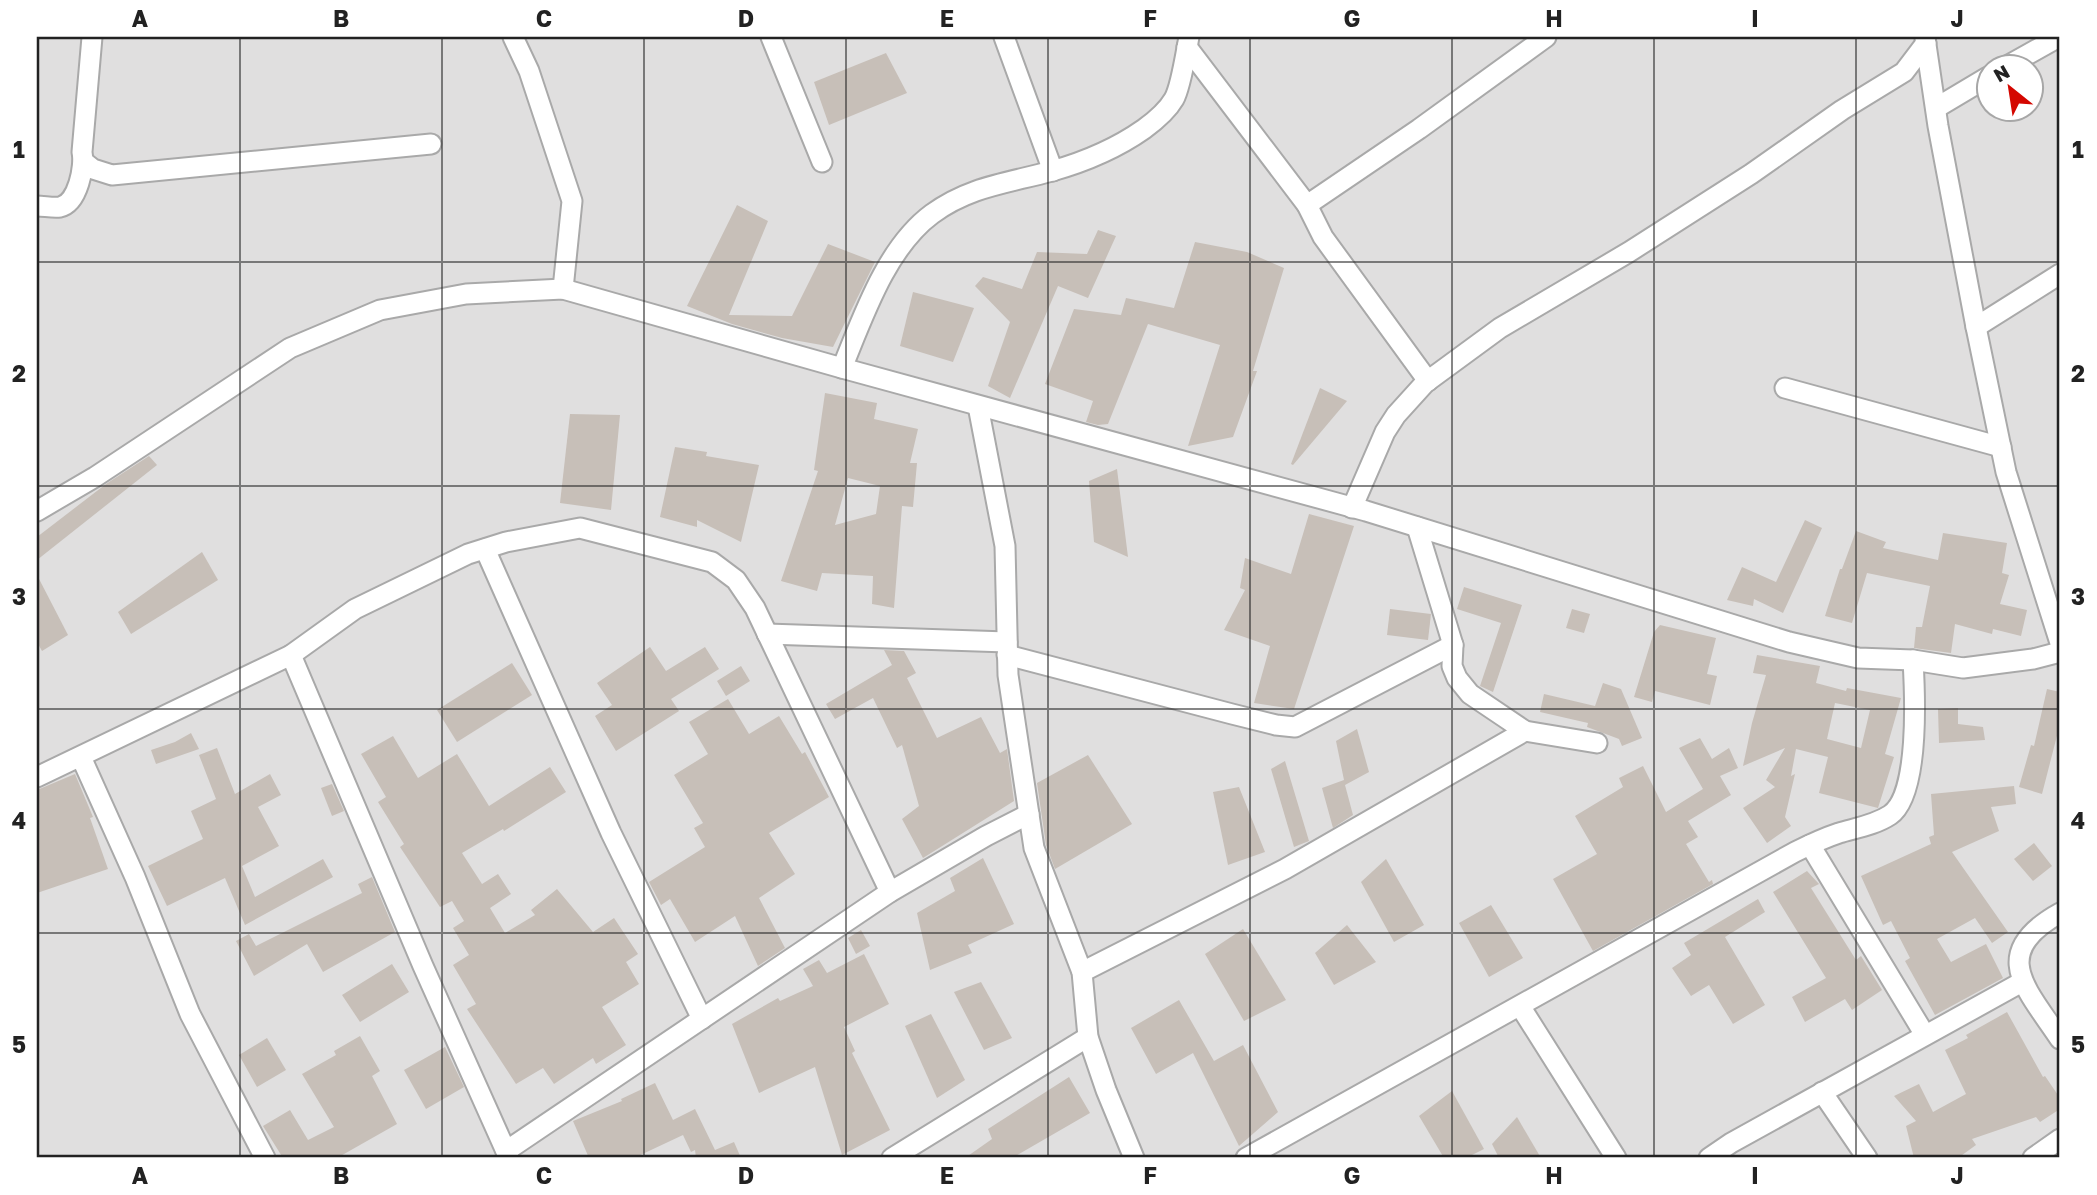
<svg xmlns="http://www.w3.org/2000/svg" width="2097" height="1195" viewBox="0 0 2097 1195" font-family="'Golos Text',sans-serif">
  <style>
    .residential { fill: #e0dfdf; fill-rule: evenodd }
    .building { fill: #c7bfb8; fill-rule: evenodd }
    .lines { fill: none; stroke-linecap: round; stroke-linejoin: round }
    .minor-casing { stroke: #a9a9a9; stroke-width: 23 }
    .minor { stroke: #fff; stroke-width: 19 }
    .grid { fill: none; stroke: #222; stroke-width: 2; stroke-opacity: 0.55 }
    .neatline { fill: none; stroke: #222; stroke-width: 2.5 }
    .grid-label { font-size: 23px; text-anchor: middle; font-weight: bold; fill: #222 }
  </style>
  <rect width="100%" height="100%" fill="#f2efe9"/>
  <path class="residential" d="M 37,37 L 2060,37 L 2060,1158 L 37,1158 ZM 1988,66 L 2030,66 L 2030,108 L 1988,108 Z"/>
  <g class="building">
    <polygon points="886,53 907,93 829,125 814,82"/>
    <polygon points="737,205 768,221 729,315 792,316 828,244 875,262 833,347 782,338 732,324 687,306"/>
    <polygon points="1098,230 1116,236 1088,298 1058,286 1010,398 988,386 1010,322 975,286 983,277 1022,289 1037,252 1087,254"/>
    <polygon points="1195,242 1247,252 1284,268 1253,371 1257,371 1233,437 1188,446 1220,345 1148,324 1108,424 1098,425 1086,422 1093,401 1045,384 1074,309 1121,315 1126,298 1174,308"/>
    <polygon points="913,292 974,308 953,362 900,346"/>
    <polygon points="1320,388 1347,401 1293,465 1291,464"/>
    <path d="M 825,393 L 877,403 L 874,419 L 918,429 L 910,463 L 917,463 L 913,507 L 902,506 L 894,608 L 872,604 L 873,576 L 822,573 L 817,591 L 781,581 L 818,471 L 814,470 ZM 848,478 L 880,486 L 876,514 L 835,525 Z"/>
    <polygon points="570,414 620,415 611,510 560,503"/>
    <polygon points="675,447 707,452 706,456 759,465 741,542 697,520 697,527 660,517"/>
    <polygon points="149,456 157,465 37,560 37,537 106,484"/>
    <polygon points="1117,469 1128,557 1094,542 1089,481"/>
    <polygon points="1309,514 1354,526 1294,709 1254,703 1270,646 1224,630 1245,590 1240,588 1245,558 1291,574"/>
    <polygon points="1805,520 1822,528 1783,613 1754,599 1753,606 1727,600 1742,567 1776,582"/>
    <polygon points="1856,531 1886,542 1883,548 1938,560 1943,533 2007,543 2002,573 2009,575 2000,604 2027,610 2021,636 1993,629 1992,634 1955,624 1951,653 1914,648 1916,627 1922,627 1930,586 1867,573 1852,623 1825,616 1840,569 1842,569"/>
    <polygon points="202,552 218,580 131,634 118,612"/>
    <polygon points="37,575 68,635 42,651 37,642"/>
    <polygon points="1464,587 1522,605 1493,692 1480,686 1501,623 1457,609"/>
    <polygon points="1390,609 1431,614 1428,640 1387,635"/>
    <polygon points="1572,609 1590,614 1584,633 1566,628"/>
    <polygon points="1660,625 1716,638 1707,674 1717,676 1710,705 1655,691 1652,702 1634,697 1654,632"/>
    <polygon points="650,647 666,671 705,647 719,669 671,699 679,711 616,751 595,716 612,705 597,683"/>
    <polygon points="884,650 904,651 916,673 907,678 937,738 981,717 1000,753 1007,749 1014,801 923,858 902,819 919,806 902,745 897,748 873,698 835,719 826,704 892,665"/>
    <path d="M 1757,655 L 1820,666 L 1816,683 L 1846,691 L 1847,688 L 1901,698 L 1885,754 L 1894,757 L 1878,808 L 1819,793 L 1828,757 L 1796,749 L 1791,776 L 1795,774 L 1785,817 L 1791,826 L 1767,843 L 1743,808 L 1775,787 L 1766,780 L 1785,748 L 1743,766 L 1752,723 L 1766,675 L 1753,673 ZM 1835,703 L 1870,710 L 1861,748 L 1827,739 Z"/>
    <polygon points="512,663 532,695 457,742 437,710"/>
    <polygon points="741,666 750,681 726,696 717,681"/>
    <polygon points="1603,683 1621,689 1642,738 1622,746 1619,739 1587,727 1588,723 1540,712 1544,694 1595,706"/>
    <polygon points="2047,689 2060,692 2060,724 2042,794 2019,787 2031,745 2034,746"/>
    <polygon points="728,699 749,734 779,716 802,754 805,752 829,797 769,833 795,874 759,898 785,948 758,966 735,916 695,942 670,899 661,905 649,882 705,847 694,828 703,823 674,775 708,754 689,722"/>
    <polygon points="1958,708 1958,724 1983,727 1985,740 1939,743 1938,709"/>
    <polygon points="1357,729 1369,772 1345,785 1353,815 1333,828 1322,788 1344,780 1336,741"/>
    <polygon points="191,733 199,749 156,764 151,750 175,742"/>
    <polygon points="393,736 418,778 457,754 489,806 550,767 566,792 504,831 503,829 462,853 482,884 498,874 511,894 490,908 505,933 535,915 531,910 557,889 593,932 614,918 638,954 626,962 639,984 602,1007 626,1045 596,1064 593,1058 554,1084 543,1068 516,1084 467,1009 476,1004 453,965 469,955 453,928 464,921 452,901 440,907 400,847 404,844 378,802 386,797 361,754"/>
    <polygon points="1700,738 1712,759 1729,748 1738,768 1720,776 1731,795 1688,821 1698,837 1686,844 1709,882 1712,880 1713,884 1593,951 1553,879 1597,854 1575,816 1623,787 1619,778 1643,766 1666,812 1703,789 1679,748"/>
    <polygon points="217,748 235,794 270,774 281,795 258,807 279,846 242,866 255,897 323,859 333,877 245,925 225,878 167,906 148,866 203,839 191,811 216,799 199,755"/>
    <polygon points="1088,755 1132,824 1055,869 1046,845 1037,783"/>
    <polygon points="1285,761 1309,841 1294,847 1271,769"/>
    <polygon points="75,774 93,817 90,818 108,869 37,893 37,790"/>
    <polygon points="332,784 344,811 332,816 321,788"/>
    <polygon points="2014,786 2016,804 1991,807 1999,831 1952,852 2008,932 1992,943 1975,918 1937,939 1951,962 1986,944 2003,978 1935,1015 1905,961 1910,958 1891,921 1883,925 1861,876 1931,844 1929,837 1934,835 1931,794"/>
    <polygon points="1239,787 1265,852 1228,865 1213,792"/>
    <polygon points="2034,843 2052,866 2033,881 2014,859"/>
    <polygon points="983,858 1014,924 968,945 972,953 930,970 917,913 955,891 950,878"/>
    <polygon points="1386,859 1424,925 1394,942 1361,882"/>
    <polygon points="1807,871 1819,884 1811,888 1856,960 1861,956 1882,990 1852,1010 1845,999 1805,1022 1792,997 1826,978 1773,892"/>
    <polygon points="372,877 395,932 323,972 307,944 254,976 236,941 249,934 256,946 362,893 358,884"/>
    <polygon points="1758,899 1765,912 1725,937 1765,1005 1733,1024 1709,985 1691,996 1672,968 1691,955 1684,943"/>
    <polygon points="1491,905 1523,958 1489,977 1459,923"/>
    <polygon points="1347,925 1376,962 1334,985 1315,953"/>
    <polygon points="1243,929 1286,1000 1244,1021 1205,954"/>
    <polygon points="861,930 870,946 856,954 848,938"/>
    <polygon points="864,954 889,1004 844,1027 855,1051 852,1053 890,1130 842,1155 815,1067 759,1093 732,1024 778,998 780,1001 813,986 803,969 819,960 827,973"/>
    <polygon points="392,964 409,992 360,1022 342,995"/>
    <polygon points="981,982 1012,1038 984,1050 954,992"/>
    <polygon points="1179,1000 1214,1061 1243,1045 1278,1112 1239,1146 1193,1053 1156,1074 1131,1028"/>
    <polygon points="2007,1012 2043,1077 2045,1076 2060,1098 2060,1109 2040,1122 2036,1117 1972,1139 1976,1145 1958,1158 1914,1158 1906,1126 1916,1121 1894,1096 1919,1084 1933,1112 1966,1094 1945,1050 1968,1038 1966,1035"/>
    <polygon points="931,1014 965,1080 937,1098 905,1026"/>
    <polygon points="360,1036 380,1071 372,1076 397,1124 337,1158 283,1158 263,1126 290,1110 308,1140 334,1127 302,1074 336,1055 334,1051"/>
    <polygon points="267,1038 286,1070 257,1087 239,1055"/>
    <polygon points="445,1047 464,1087 426,1109 404,1070"/>
    <polygon points="1069,1077 1090,1113 1012,1158 965,1158 992,1139 988,1129"/>
    <polygon points="655,1083 673,1120 695,1109 715,1150 734,1142 741,1158 696,1158 695,1150 691,1152 683,1135 634,1158 589,1158 573,1121 622,1101 621,1099"/>
    <polygon points="1452,1091 1484,1149 1466,1158 1444,1158 1419,1116"/>
    <polygon points="1517,1117 1541,1158 1499,1158 1492,1144"/>
  </g>
  <g class="lines">
    <g class="minor-casing">
      <g id="minor">
        <polyline points="513,37 529,71 572,201 563,289"/>
        <polyline points="771,37 822,162"/>
        <polyline points="1004,37 1053,171"/>
        <polyline points="1925,38 1938,126 1976,327 2006,472 2060,643"/>
        <polyline points="1187,47 1307,205 1323,237 1428,381"/>
        <polyline points="2007,66 2059,37"/>
        <polyline points="1936,108 1988,77"/>
        <polyline points="84,162 93,169 112,175 431,144"/>
        <polyline points="1307,205 1419,129 1546,37"/>
        <path d="M 37,206 C 44,206 53,208 60,207 C 78,203 85,166 82,152 L 92,37"/>
        <polyline points="1976,327 2060,274"/>
        <path d="M 842,368 C 863,317 886,248 932,214 C 970,186 1009,183 1052,171 C 1084,162 1117,148 1144,129 C 1155,121 1167,111 1174,99 C 1181,87 1186,52 1189,37"/>
        <polyline points="1785,388 2001,447"/>
        <polyline points="978,406 1005,546 1008,675 1034,848 1082,972 1088,1037 1106,1090 1134,1158"/>
        <polyline points="1352,508 1385,432 1396,415 1425,383 1500,328 1629,252 1751,174 1842,110 1904,72 1926,43"/>
        <polyline points="37,511 95,477 290,348 380,310 466,294 563,289 842,368 1366,511 1789,642 1858,658 1913,660 1963,668 2033,659 2060,652"/>
        <polyline points="1417,527 1453,645 1452,666 1457,678 1470,694 1525,731 1597,743"/>
        <polyline points="485,549 611,833 702,1019"/>
        <polyline points="767,634 1007,642"/>
        <polyline points="291,655 423,966 509,1158"/>
        <polyline points="1007,655 1232,714 1276,725 1295,727 1453,645"/>
        <polyline points="81,757 135,877 190,1014 265,1158"/>
        <polyline points="37,777 291,655 355,609 468,554 506,542 580,528 712,562 736,580 755,608 890,892"/>
        <polyline points="1810,845 1925,1035"/>
        <path d="M 2060,913 C 1988,953 2026,988 2060,1039"/>
        <polyline points="1082,972 1285,869 1525,731"/>
        <polyline points="1520,1006 1616,1158"/>
        <polyline points="1822,1092 1867,1158"/>
        <polyline points="506,1151 890,892 986,836 1029,814"/>
        <polyline points="892,1158 1088,1037"/>
        <path d="M 1246,1158 L 1795,852 C 1809,845 1824,838 1839,833 C 1856,828 1875,825 1890,815 C 1920,795 1915,694 1913,660"/>
        <polyline points="1709,1158 1731,1143 2022,982"/>
        <polyline points="2033,1158 2060,1139"/>
      </g>
    </g>
    <use href="#minor" class="minor"/>
  </g>
  <path class="grid" d="M 240,37 L 240,1158M 442,37 L 442,1158M 644,37 L 644,1158M 846,37 L 846,1158M 1048,37 L 1048,1158M 1250,37 L 1250,1158M 1452,37 L 1452,1158M 1654,37 L 1654,1158M 1856,37 L 1856,1158M 37,262 L 2060,262M 37,486 L 2060,486M 37,709 L 2060,709M 37,933 L 2060,933"/>
  <rect width="2097" height="1195" fill="none" stroke="#ffffff" stroke-width="77"/>
  <g transform="translate(2010 88) rotate(330)"><circle r="33" fill="#ffffff" stroke="#a7a7a7" stroke-width="2"/>
  <path d="M0-5L12 26L0 18L-12 26Z" fill="#d40700"/>
  <text y="-10" font-size="19" font-weight="bold" text-anchor="middle" fill="#222222">N</text>
  </g>
  <rect x="38" y="38" width="2020" height="1118" class="neatline"/>
  <g class="grid-label">
    <text x="140" y="27">A</text>
    <text x="341" y="27">B</text>
    <text x="544" y="27">C</text>
    <text x="746" y="27">D</text>
    <text x="947" y="27">E</text>
    <text x="1150" y="27">F</text>
    <text x="1352" y="27">G</text>
    <text x="1554" y="27">H</text>
    <text x="1755" y="27">I</text>
    <text x="1957" y="27">J</text>
    <text x="19" y="158">1</text>
    <text x="2078" y="158">1</text>
    <text x="19" y="382">2</text>
    <text x="2078" y="382">2</text>
    <text x="19" y="605">3</text>
    <text x="2078" y="605">3</text>
    <text x="19" y="829">4</text>
    <text x="2078" y="829">4</text>
    <text x="19" y="1053">5</text>
    <text x="2078" y="1053">5</text>
    <text x="140" y="1184">A</text>
    <text x="341" y="1184">B</text>
    <text x="544" y="1184">C</text>
    <text x="746" y="1184">D</text>
    <text x="947" y="1184">E</text>
    <text x="1150" y="1184">F</text>
    <text x="1352" y="1184">G</text>
    <text x="1554" y="1184">H</text>
    <text x="1755" y="1184">I</text>
    <text x="1957" y="1184">J</text>
  </g>
</svg>
